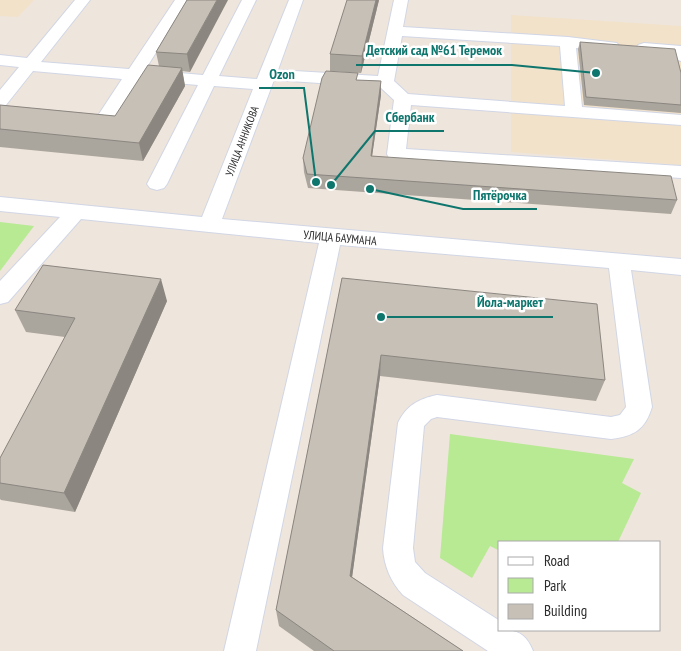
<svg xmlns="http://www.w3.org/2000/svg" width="681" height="651" viewBox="0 0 681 651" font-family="'PT Sans Narrow',sans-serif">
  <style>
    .education { fill: #f2e2ca }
    .green { fill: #b7ea93 }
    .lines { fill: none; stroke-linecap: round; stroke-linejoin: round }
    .minor-casing { stroke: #d1d6e5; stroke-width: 2 }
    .minor { fill: #fff; fill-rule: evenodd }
    .wall { fill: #aaa59d }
    .shaded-wall { fill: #8b8680 }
    .building { fill: #c6c0b7; stroke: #8b8680 }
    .labels { text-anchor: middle; stroke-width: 5; stroke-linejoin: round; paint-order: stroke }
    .far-street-label { font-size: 11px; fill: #2b2b2b; stroke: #fff }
    .street-label { font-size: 12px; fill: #2b2b2b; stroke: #fff }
    .leader { fill: none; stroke: #0f766e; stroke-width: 2 }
    .callout-dot { fill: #0f766e; stroke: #fff; stroke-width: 2 }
    .callout-label { font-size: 14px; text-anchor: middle; font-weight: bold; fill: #0f766e; stroke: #fff; stroke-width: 5; stroke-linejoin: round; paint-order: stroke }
  </style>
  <rect width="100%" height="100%" fill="#eee5dc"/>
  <g class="education">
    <polygon points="0,0 34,0 18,17 0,16"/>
    <polygon points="511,15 681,26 681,165 511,152"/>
  </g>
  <g class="green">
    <polygon points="0,222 34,226 0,271"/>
    <polygon points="450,434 634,459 622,483 641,493 618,542 500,542 500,551 490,546 472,578 440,558"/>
  </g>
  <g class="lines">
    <g class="minor-casing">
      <g id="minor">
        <path d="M 75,0 L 90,0 L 41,62 L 129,69 L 175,0 L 189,0 L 145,70 L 203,75 L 242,0 L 256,0 L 219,76 L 257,79 L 289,0 L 303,0 L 278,70 L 378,76 L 394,0 L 408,0 L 403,27 L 568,37 L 617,43 L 619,46 L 617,49 L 611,51 L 576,48 L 582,107 L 681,115 L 681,125 L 411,105 L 406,149 L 681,166 L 681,178 L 396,160 L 389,158 L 387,154 L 394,100 L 380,87 L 274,80 L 222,219 L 681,259 L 681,275 L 631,270 L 652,407 C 645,430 634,436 611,439 L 437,417 L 431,419 L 424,426 L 413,548 L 415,562 L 425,573 L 500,621 L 500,630 C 518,630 526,634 533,651 L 488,651 L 403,595 C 391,582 384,566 383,548 L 398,423 C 406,406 418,399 437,395 L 611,417 L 620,415 L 626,407 L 609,268 L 340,245 L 256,651 L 224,651 L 319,243 L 81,219 L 8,302 L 0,304 L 0,281 L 60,217 L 0,211 L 0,197 L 202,217 L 253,89 L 214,86 L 167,184 L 164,188 L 157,190 L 150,188 L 147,184 L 198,85 L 139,80 L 108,127 C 98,129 85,127 75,125 L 72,121 L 75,117 L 81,116 L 97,117 L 122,79 L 33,71 L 6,105 L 0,106 L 0,90 L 19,67 L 0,65 L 0,55 L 27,58 ZM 402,36 L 560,46 L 565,106 L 408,94 L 394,81 Z"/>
        <polygon points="644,43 681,46 681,61 675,59 673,55 638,51 636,48 638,45"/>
      </g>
    </g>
    <use href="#minor" class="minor"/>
  </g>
  <g class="wall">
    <polygon points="187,0 190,72 182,71 185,86 143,161 0,147 0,105 115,116 159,66 156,52"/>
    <polygon points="379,0 361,73 330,71 330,54"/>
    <polygon points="580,42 681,73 681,113 584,105 578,49"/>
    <polygon points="358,80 381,81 381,95 372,156 677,200 671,214 308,188 304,172 303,158"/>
    <polygon points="342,278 605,380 596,401 380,376 352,577 463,651 314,651 279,626 276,610"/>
    <polygon points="167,301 75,512 1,500 0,499 0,458 65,337 26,332 15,310"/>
  </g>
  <g class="shaded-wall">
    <polygon points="217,0 228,0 190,72 187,54"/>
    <polygon points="376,0 379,0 361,73 362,56"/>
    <polygon points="182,68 185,86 143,161 139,143"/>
    <polygon points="381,81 381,95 370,170 371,156"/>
    <polygon points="161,279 167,301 75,512 64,493"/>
    <polygon points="381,355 380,376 350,592 350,576"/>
  </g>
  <g class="building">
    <polygon points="187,0 217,0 187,54 156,52"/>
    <polygon points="347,0 376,0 362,56 330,54"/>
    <polygon points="580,42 675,49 681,73 681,105 586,97"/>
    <polygon points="148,65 182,68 139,143 0,129 0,105 115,116"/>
    <polygon points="326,71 358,73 356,80 381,81 371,156 671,176 677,200 307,174 303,158 322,78"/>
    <polygon points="43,265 161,279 64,493 0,483 0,458 75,318 15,310"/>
    <polygon points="342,278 597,304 605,380 381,355 350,576 463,651 334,651 276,610"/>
  </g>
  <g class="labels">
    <g class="far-street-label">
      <text transform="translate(242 141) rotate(-69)" y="4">УЛИЦА АННИКОВА</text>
    </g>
    <g class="street-label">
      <text transform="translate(340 238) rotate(5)" y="4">УЛИЦА БАУМАНА</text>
    </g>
  </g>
  <path class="leader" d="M596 73L512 65H356M316 182L304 88H259M331 185L375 131H444M370 189L463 209H537M381 317L467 317H553"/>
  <g class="callout-dot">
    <circle cx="596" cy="73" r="5"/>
    <circle cx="316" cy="182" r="5"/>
    <circle cx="331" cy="185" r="5"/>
    <circle cx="370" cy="189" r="5"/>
    <circle cx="381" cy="317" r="5"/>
  </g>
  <g class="callout-label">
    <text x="434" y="55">Детский сад №61 Теремок</text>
    <text x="282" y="79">Ozon</text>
    <text x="410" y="122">Сбербанк</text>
    <text x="500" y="200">Пятёрочка</text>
    <text x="510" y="307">Йола-маркет</text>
  </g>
  <rect x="498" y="541" width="162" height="90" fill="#ffffff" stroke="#aaaaaa"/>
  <rect x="508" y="557" width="25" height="8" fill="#ffffff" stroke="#aaaaaa"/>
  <text x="544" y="566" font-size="15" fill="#2b2b2b">Road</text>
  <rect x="508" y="578" width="25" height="15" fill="#b7ea93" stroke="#aaaaaa"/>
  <text x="544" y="591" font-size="15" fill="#2b2b2b">Park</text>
  <rect x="508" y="604" width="25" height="15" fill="#c6c0b7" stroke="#aaaaaa"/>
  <text x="544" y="616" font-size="15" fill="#2b2b2b">Building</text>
</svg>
